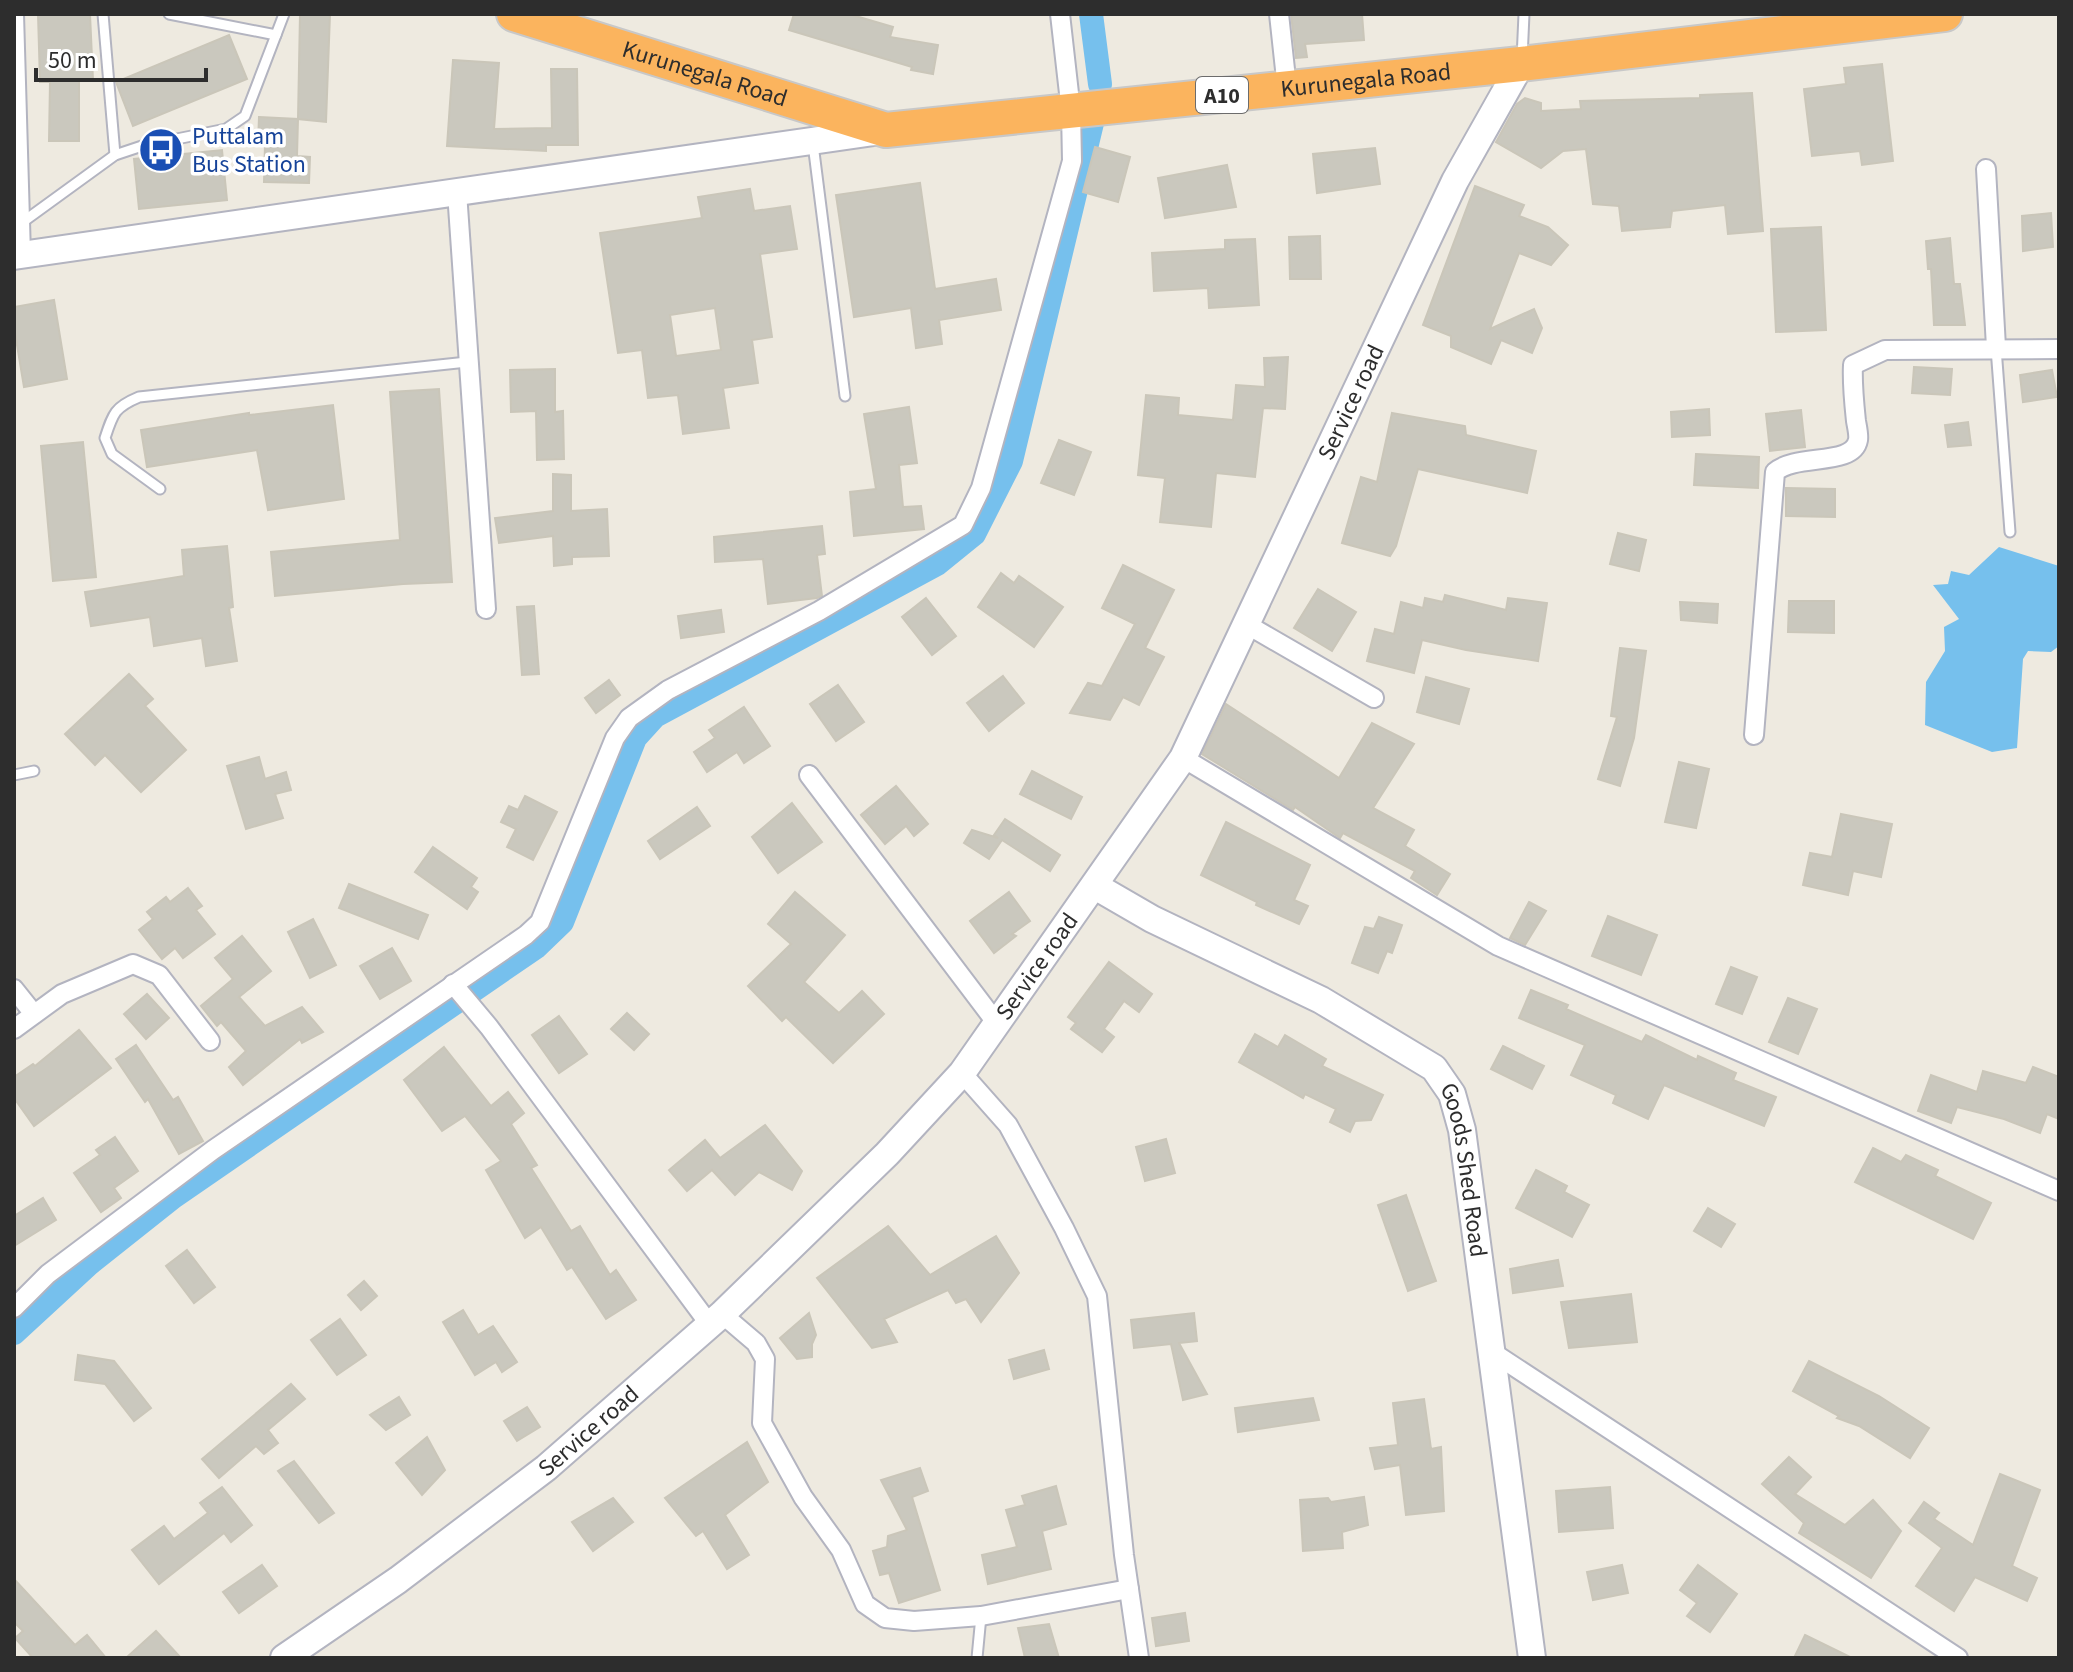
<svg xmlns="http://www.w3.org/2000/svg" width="2073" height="1672" viewBox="0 0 2073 1672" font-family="'Source Sans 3',sans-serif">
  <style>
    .water { fill: #76c0ed }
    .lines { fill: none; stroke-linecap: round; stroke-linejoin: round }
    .canal { stroke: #76c0ed; stroke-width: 24 }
    .building { fill: #cac8be; stroke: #cac6b9; stroke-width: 2; fill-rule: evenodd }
    .lane-casing { stroke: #b3b4c0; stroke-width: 13 }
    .street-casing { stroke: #b3b4c0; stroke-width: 22 }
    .secondary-casing { stroke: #b3b4c0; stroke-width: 30 }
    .highway-casing { stroke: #c8c8c8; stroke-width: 38 }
    .lane { stroke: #fff; stroke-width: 9 }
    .street { stroke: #fff; stroke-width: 18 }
    .secondary { stroke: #fff; stroke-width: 26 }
    .highway { stroke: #fbb45e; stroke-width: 34 }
    .labels { text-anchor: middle; stroke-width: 7; stroke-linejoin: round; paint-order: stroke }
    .shield { fill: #fff; stroke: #6c6c6c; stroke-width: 2 }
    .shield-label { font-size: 22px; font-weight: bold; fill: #2d2d2d }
    .street-label { font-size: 24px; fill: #2d2d2d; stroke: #fff }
    .transit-label { font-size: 24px; fill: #164399; stroke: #fff; text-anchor: start }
  </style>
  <rect width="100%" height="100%" fill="#eeeae0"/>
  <polygon class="water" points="1999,547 2059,566 2059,646 2051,652 2028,651 2023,659 2017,748 1992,752 1925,725 1926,682 1945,651 1944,627 1959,619 1933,585 1948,584 1951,571 1969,575"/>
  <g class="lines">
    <g class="canal">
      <polyline points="1091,14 1100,84"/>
      <polyline points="14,1333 90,1263 173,1197 536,947 562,922 635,738 655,716 937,564 974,534 1011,461 1092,123"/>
    </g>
  </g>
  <g class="building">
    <polygon points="38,14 90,14 93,80 79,81 79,141 49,141 50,82 40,82"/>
    <polygon points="300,14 330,14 326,122 298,119"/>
    <polygon points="794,14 849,14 893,27 890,37 938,45 933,74 911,70 912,67 789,30"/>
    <polygon points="1291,14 1362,14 1364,40 1305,44 1307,57 1296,58"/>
    <polygon points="229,35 247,79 133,126 116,82"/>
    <polygon points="453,60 499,63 494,129 552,128 551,69 577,69 578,145 546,145 546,151 447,146"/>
    <polygon points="1882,64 1893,161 1862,165 1860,151 1812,156 1804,89 1846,84 1844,68"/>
    <polygon points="1752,93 1763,231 1728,234 1725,205 1672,211 1670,227 1622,231 1619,206 1593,204 1586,149 1563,151 1541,168 1496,142 1517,104 1525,98 1541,103 1541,111 1581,109 1580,101 1700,98 1700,95"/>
    <polygon points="259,117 298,119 297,156 310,157 309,183 264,182 265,144 258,144"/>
    <polygon points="1095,147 1130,157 1118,202 1083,192"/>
    <polygon points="1375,148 1380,184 1317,193 1313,154"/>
    <polygon points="222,150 227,200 139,209 134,159"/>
    <polygon points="1227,165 1236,207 1165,218 1158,178"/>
    <polygon points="920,183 935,289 996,279 1001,310 939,320 942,344 916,348 911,308 854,317 836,195"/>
    <polygon points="1475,186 1524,205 1519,216 1548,227 1568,245 1551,265 1519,253 1490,329 1534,309 1542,328 1532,353 1501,340 1491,364 1451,347 1451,336 1423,325"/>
    <path d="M 750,189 L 754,211 L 790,206 L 797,249 L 760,254 L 772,337 L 752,340 L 758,383 L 723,388 L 729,428 L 683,434 L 678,395 L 648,398 L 642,350 L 618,353 L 600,233 L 702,218 L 698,197 ZM 715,308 L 721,350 L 676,356 L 670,315 Z"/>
    <polygon points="2051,213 2053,247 2023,251 2022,216"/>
    <polygon points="1821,227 1826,330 1776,332 1771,229"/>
    <polygon points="1320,236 1321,279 1290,279 1289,237"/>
    <polygon points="1950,238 1954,284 1960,284 1965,325 1934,325 1931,269 1928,269 1926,241"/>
    <polygon points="1255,239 1259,305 1209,308 1208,288 1154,291 1152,253 1225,249 1225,240"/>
    <polygon points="54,300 67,379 24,387 14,327 14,307"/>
    <polygon points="1288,357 1285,409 1263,408 1255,477 1216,473 1211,527 1160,522 1165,478 1138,475 1146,395 1179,398 1178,415 1233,420 1236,385 1265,387 1264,358"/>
    <polygon points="1914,367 1952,369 1950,395 1912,393"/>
    <polygon points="555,369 555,412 563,411 564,459 537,460 536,411 511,412 510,370"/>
    <polygon points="2052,370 2057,397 2023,402 2020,375"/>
    <polygon points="439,389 452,582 403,584 275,596 271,552 400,540 390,392"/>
    <polygon points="333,405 344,499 268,510 257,450 147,467 141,430 249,413 249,415"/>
    <polygon points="909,407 917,463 899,465 903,507 921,506 924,529 854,536 850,492 876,489 864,414"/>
    <polygon points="1709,409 1710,435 1672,437 1671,412"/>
    <polygon points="1801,410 1805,447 1770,451 1766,414"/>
    <polygon points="1392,413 1465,426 1466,435 1536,451 1527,493 1418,469 1396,546 1390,556 1342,543 1361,477 1377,482"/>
    <polygon points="1968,422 1971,445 1948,447 1945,425"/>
    <polygon points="1059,440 1091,452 1074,495 1041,483"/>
    <polygon points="83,442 96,577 53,581 41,446"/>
    <polygon points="1696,454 1759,457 1758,488 1694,485"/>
    <polygon points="553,474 571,475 571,511 607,509 609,556 572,557 572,564 554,566 553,536 499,543 495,518 553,511"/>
    <polygon points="1786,488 1835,489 1835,517 1786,516"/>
    <polygon points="822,526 825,554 817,555 822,596 817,598 768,604 763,559 715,562 714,537"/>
    <polygon points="1618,533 1646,540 1639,571 1610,564"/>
    <polygon points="227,546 233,607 229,608 237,661 206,666 202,638 154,646 150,617 91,626 85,592 184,576 182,550"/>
    <polygon points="1123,565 1174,590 1145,648 1164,657 1139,705 1123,697 1110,720 1070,713 1088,683 1102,686 1135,624 1102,608"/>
    <polygon points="1001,573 1014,583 1019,576 1063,607 1034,647 978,607"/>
    <polygon points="1318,589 1356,612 1332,651 1294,628"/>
    <polygon points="1445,595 1506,610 1508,598 1547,603 1538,661 1466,650 1422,640 1414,673 1367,661 1375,629 1394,634 1401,602 1423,608 1425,598 1443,602"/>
    <polygon points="926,598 956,636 932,655 902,617"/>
    <polygon points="1789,601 1834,601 1834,633 1788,632"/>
    <polygon points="1680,602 1718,604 1717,623 1681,620"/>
    <polygon points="534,606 539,674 522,675 517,607"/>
    <polygon points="721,610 724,632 681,638 678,616"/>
    <polygon points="1620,648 1646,651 1634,738 1620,786 1598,779 1617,717 1611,716"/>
    <polygon points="129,674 153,699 145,706 186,750 141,792 105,755 95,765 65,734"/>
    <polygon points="1003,676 1024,703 989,731 967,703"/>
    <polygon points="1426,677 1469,689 1459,724 1417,712"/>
    <polygon points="609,680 620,695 596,713 585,698"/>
    <polygon points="838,685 864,722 836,741 810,704"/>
    <polygon points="1226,704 1339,778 1372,723 1414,744 1373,808 1414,830 1405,846 1450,874 1437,895 1411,878 1415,871 1343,833 1340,838 1295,807 1293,810 1202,754"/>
    <polygon points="744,707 770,746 744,763 737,752 707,772 694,752 715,738 709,730"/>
    <polygon points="259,757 265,779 286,772 291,790 275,794 283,818 246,829 227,766"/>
    <polygon points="1679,762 1709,769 1696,828 1665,822"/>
    <polygon points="1032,771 1082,797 1071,819 1020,794"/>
    <polygon points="896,786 928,824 914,836 906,826 885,844 861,815"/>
    <polygon points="525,796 557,812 533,860 507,847 516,829 501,822 509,806 518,810"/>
    <polygon points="792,803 822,842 778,873 752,837"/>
    <polygon points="697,807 710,826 660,859 648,841"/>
    <polygon points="1841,814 1892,824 1881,877 1853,871 1848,895 1803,885 1810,853 1832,857"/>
    <polygon points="1005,819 1060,855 1050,871 1002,840 989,859 964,843 972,830 998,838 994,835"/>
    <polygon points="1226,822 1310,865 1294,900 1308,906 1299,924 1256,905 1257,902 1201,875"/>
    <polygon points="433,847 477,878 471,887 478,892 467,909 415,872"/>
    <polygon points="349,884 428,915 418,939 339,908"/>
    <polygon points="188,888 202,906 196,910 215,934 183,958 175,948 162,959 139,930 153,919 147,912 166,897 170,902"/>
    <polygon points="795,892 845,935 804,982 839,1013 862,991 884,1014 833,1063 786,1017 782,1021 748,986 791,944 768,924"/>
    <polygon points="1009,892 1030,921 1012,934 1016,936 994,953 970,921"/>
    <polygon points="1529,902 1546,911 1525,945 1510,938"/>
    <polygon points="1608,916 1657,935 1641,975 1592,956"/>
    <polygon points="1379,917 1402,925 1392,953 1387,951 1378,973 1352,963 1365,927 1374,929"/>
    <polygon points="313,919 336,965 310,978 288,932"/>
    <polygon points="242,936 271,971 239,997 265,1026 302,1007 323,1032 302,1043 300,1039 243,1085 229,1067 246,1051 221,1022 217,1026 201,1006 233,979 215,958"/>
    <polygon points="392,948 411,981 380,999 360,966"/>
    <polygon points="1109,962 1152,994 1139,1012 1124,1001 1104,1029 1114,1037 1102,1052 1071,1029 1076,1023 1068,1017"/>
    <polygon points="1731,967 1757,977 1742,1014 1716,1004"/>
    <polygon points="1531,990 1568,1005 1566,1009 1642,1042 1646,1035 1697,1060 1698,1056 1736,1073 1733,1080 1776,1097 1764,1126 1664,1085 1648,1119 1613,1103 1616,1095 1571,1075 1585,1045 1519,1018"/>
    <polygon points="147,994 169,1018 146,1039 124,1014"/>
    <polygon points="1788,998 1817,1009 1798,1054 1769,1042"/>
    <polygon points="627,1013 649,1034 634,1050 611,1029"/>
    <polygon points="559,1016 587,1054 559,1073 532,1035"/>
    <polygon points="79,1030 111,1068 34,1126 14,1098 14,1077 33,1064 35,1066"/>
    <polygon points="1255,1034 1278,1047 1285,1035 1326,1059 1322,1066 1383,1095 1371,1120 1355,1121 1350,1132 1330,1122 1336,1109 1305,1094 1303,1098 1239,1062"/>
    <polygon points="136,1045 173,1100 178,1097 203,1141 179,1154 148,1099 145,1102 116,1059"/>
    <polygon points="1503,1046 1544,1066 1532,1089 1491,1069"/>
    <polygon points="444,1047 491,1106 508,1092 524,1113 511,1124 537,1165 531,1168 571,1231 580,1226 610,1275 616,1270 636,1300 606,1319 572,1267 567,1270 541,1227 525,1238 486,1170 501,1161 465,1116 442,1131 404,1080"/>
    <polygon points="2033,1067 2059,1077 2059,1119 2047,1114 2040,1133 2004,1119 1957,1107 1951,1123 1918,1111 1931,1075 1977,1092 1983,1071 2026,1083"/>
    <polygon points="765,1125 802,1171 792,1190 759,1172 735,1195 712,1170 687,1191 669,1170 705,1140 720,1158"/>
    <polygon points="115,1137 138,1171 114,1188 121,1198 101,1212 74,1173 100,1155 96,1150"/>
    <polygon points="1166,1139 1175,1173 1145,1181 1136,1147"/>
    <polygon points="1873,1148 1901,1162 1906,1155 1938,1170 1935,1176 1991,1203 1973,1239 1855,1182"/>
    <polygon points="1536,1170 1567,1186 1564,1192 1589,1205 1572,1237 1516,1208"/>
    <polygon points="1406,1195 1436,1281 1408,1291 1378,1205"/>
    <polygon points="43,1198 56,1220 14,1246 14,1216"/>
    <polygon points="1708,1208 1735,1224 1721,1247 1694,1231"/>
    <polygon points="888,1226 930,1275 996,1236 1019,1273 981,1322 966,1299 956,1303 948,1290 884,1319 897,1342 872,1348 817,1278"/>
    <polygon points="187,1250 215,1287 194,1303 166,1266"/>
    <polygon points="1558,1260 1563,1286 1513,1293 1510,1269"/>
    <polygon points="364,1281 377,1296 361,1310 348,1295"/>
    <polygon points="1631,1294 1637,1342 1569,1348 1561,1302"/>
    <polygon points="463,1310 478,1335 493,1326 517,1362 502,1372 496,1362 475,1375 443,1322"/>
    <polygon points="809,1313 816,1335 812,1344 812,1357 797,1359 780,1338"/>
    <polygon points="1194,1313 1197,1341 1179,1343 1207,1394 1183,1400 1171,1344 1134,1348 1131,1320"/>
    <polygon points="340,1319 366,1355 337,1375 311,1340"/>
    <polygon points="1044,1350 1049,1369 1014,1379 1009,1360"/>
    <polygon points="78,1355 114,1361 151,1408 134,1421 105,1384 75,1380"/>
    <polygon points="1809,1361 1879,1396 1929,1428 1910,1458 1859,1426 1837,1418 1839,1416 1793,1391"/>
    <polygon points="291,1384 305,1399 268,1430 278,1443 264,1454 256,1446 219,1478 202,1459"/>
    <polygon points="399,1397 410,1415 386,1430 370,1415"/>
    <polygon points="1313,1398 1319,1420 1238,1432 1235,1408"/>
    <polygon points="1424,1399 1431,1449 1441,1447 1444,1511 1406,1515 1400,1465 1375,1469 1370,1448 1398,1445 1393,1403"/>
    <polygon points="527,1407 540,1427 517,1441 504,1421"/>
    <polygon points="427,1437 445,1470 422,1495 396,1463"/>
    <polygon points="747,1442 768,1482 725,1515 749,1555 727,1569 703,1531 696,1536 665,1498"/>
    <polygon points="1789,1457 1811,1477 1795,1494 1845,1525 1873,1500 1901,1531 1871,1578 1799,1533 1804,1523 1762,1484"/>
    <polygon points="294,1461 334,1513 319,1523 278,1471"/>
    <polygon points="920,1468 928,1491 912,1497 940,1590 899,1603 889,1573 880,1575 873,1551 887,1547 888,1536 907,1530 881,1480"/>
    <polygon points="2000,1474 2040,1490 2012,1566 2037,1578 2027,1601 1975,1577 1954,1611 1916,1586 1942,1548 1909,1523 1924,1502 1939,1513 1934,1519 1973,1545"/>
    <polygon points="1056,1486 1066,1524 1042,1531 1051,1569 988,1584 982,1555 1017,1547 1006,1510 1025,1505 1022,1496"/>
    <polygon points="222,1487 252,1525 231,1542 224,1533 159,1584 132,1550 164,1526 174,1539 208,1513 200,1503"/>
    <polygon points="1610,1487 1613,1528 1559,1532 1556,1491"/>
    <polygon points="1364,1497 1368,1525 1342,1532 1343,1548 1303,1551 1300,1500 1328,1498 1331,1502"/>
    <polygon points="613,1498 633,1522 593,1551 572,1522"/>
    <polygon points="262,1565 277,1586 239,1613 223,1592"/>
    <polygon points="1622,1565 1628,1593 1593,1600 1587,1572"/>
    <polygon points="1698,1565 1737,1594 1710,1632 1687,1616 1697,1603 1680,1590"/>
    <polygon points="14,1579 75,1645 87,1635 106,1658 33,1658 15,1638 23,1631 14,1622"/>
    <polygon points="1185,1613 1189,1641 1156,1646 1152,1618"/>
    <polygon points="1049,1624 1059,1658 1025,1658 1018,1628"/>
    <polygon points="156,1631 181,1658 126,1658"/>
    <polygon points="1805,1635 1852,1658 1794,1658"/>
  </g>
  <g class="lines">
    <g class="lane-casing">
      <g id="lane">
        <polyline points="103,14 115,155"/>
        <polyline points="169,14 276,35"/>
        <polyline points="1522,59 1524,14"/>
        <polyline points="813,144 845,396"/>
        <polyline points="20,224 115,155 142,146 226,129 245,116 284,14"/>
        <polyline points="1996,348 2010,532"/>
        <path d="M 160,489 L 112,454 L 105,438 C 113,413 115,407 139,397 L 467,362"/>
        <polyline points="14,775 34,771"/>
        <polyline points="977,1658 981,1616"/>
      </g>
    </g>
    <g class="street-casing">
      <g id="street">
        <polyline points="14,14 21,255"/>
        <polyline points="1279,14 1287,88"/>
        <polyline points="1986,169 1996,347"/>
        <polyline points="457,192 486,609"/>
        <polyline points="1246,624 1374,698"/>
        <path d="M 1754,735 L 1775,472 C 1796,453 1853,467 1858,440 C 1859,435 1857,427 1856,421 C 1854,402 1852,384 1853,365 L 1885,350 L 2059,349"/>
        <polyline points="1183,758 1498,946 2059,1191"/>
        <polyline points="809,775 998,1025"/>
        <polyline points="453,984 489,1027 710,1325"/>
        <polyline points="14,989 34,1014"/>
        <polyline points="14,1029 62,994 133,964 159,975 210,1041"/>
        <polyline points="962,1073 1008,1125 1064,1228 1097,1296 1124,1555 1139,1658"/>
        <polyline points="14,1308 48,1274 213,1150 526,935 540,922 615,738 629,718 668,690 819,611 963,525 981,488 1072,161 1071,111 1060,14"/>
        <polyline points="722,1314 756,1343 765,1359 762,1423 803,1497 841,1550 865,1604 885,1618 914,1621 981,1616 1129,1589"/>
        <polyline points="1492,1352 1958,1658"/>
      </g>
    </g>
    <g class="secondary-casing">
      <g id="secondary">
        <polyline points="14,256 881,131"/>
        <path id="s1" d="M 1095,886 L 1152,919 L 1321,1000 L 1434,1068 L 1452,1094 L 1462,1130 L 1532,1658"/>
        <path id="s2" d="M 284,1658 L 398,1580 L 546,1468 L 722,1314 L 887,1154 L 962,1073 L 1183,758 L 1455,181 L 1521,64"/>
      </g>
    </g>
    <g class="highway-casing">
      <g id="highway">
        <path id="s3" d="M 514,14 L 886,130 L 1521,64 L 1945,14"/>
      </g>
    </g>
    <use href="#lane" class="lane"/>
    <use href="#street" class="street"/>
    <use href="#secondary" class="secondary"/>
    <use href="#highway" class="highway"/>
  </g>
  <defs>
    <g id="bus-disc" transform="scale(2.3)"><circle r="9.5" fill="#1a4fb4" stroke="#fff"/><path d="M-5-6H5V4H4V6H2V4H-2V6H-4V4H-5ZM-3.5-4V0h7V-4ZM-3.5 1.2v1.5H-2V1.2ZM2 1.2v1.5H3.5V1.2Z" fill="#fff"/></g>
  </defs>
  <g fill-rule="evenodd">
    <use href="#bus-disc" x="161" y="150"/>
  </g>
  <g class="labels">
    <rect class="shield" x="1196" y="77" width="52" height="36" rx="6"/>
    <g class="shield-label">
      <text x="1222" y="103">A10</text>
    </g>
    <g class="street-label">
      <text dy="8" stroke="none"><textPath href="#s3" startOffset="200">Kurunegala Road</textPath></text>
      <text dy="8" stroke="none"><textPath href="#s3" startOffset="872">Kurunegala Road</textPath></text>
      <text dy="8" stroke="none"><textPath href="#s2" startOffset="1676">Service road</textPath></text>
      <text dy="8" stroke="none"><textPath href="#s2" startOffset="1028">Service road</textPath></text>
      <text dy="8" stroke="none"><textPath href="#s1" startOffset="494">Goods Shed Road</textPath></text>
      <text dy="8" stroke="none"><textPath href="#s2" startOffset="380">Service road</textPath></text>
    </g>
    <g class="transit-label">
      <text x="192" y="144">Puttalam<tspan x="192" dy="28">Bus Station</tspan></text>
    </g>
  </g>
  <rect width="2073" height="1672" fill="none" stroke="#2d2d2d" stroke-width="32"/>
  <path d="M36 68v12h170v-12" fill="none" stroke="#2d2d2d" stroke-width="4"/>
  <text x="48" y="68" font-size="24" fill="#2d2d2d" stroke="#ffffff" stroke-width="6" paint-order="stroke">50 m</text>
</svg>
